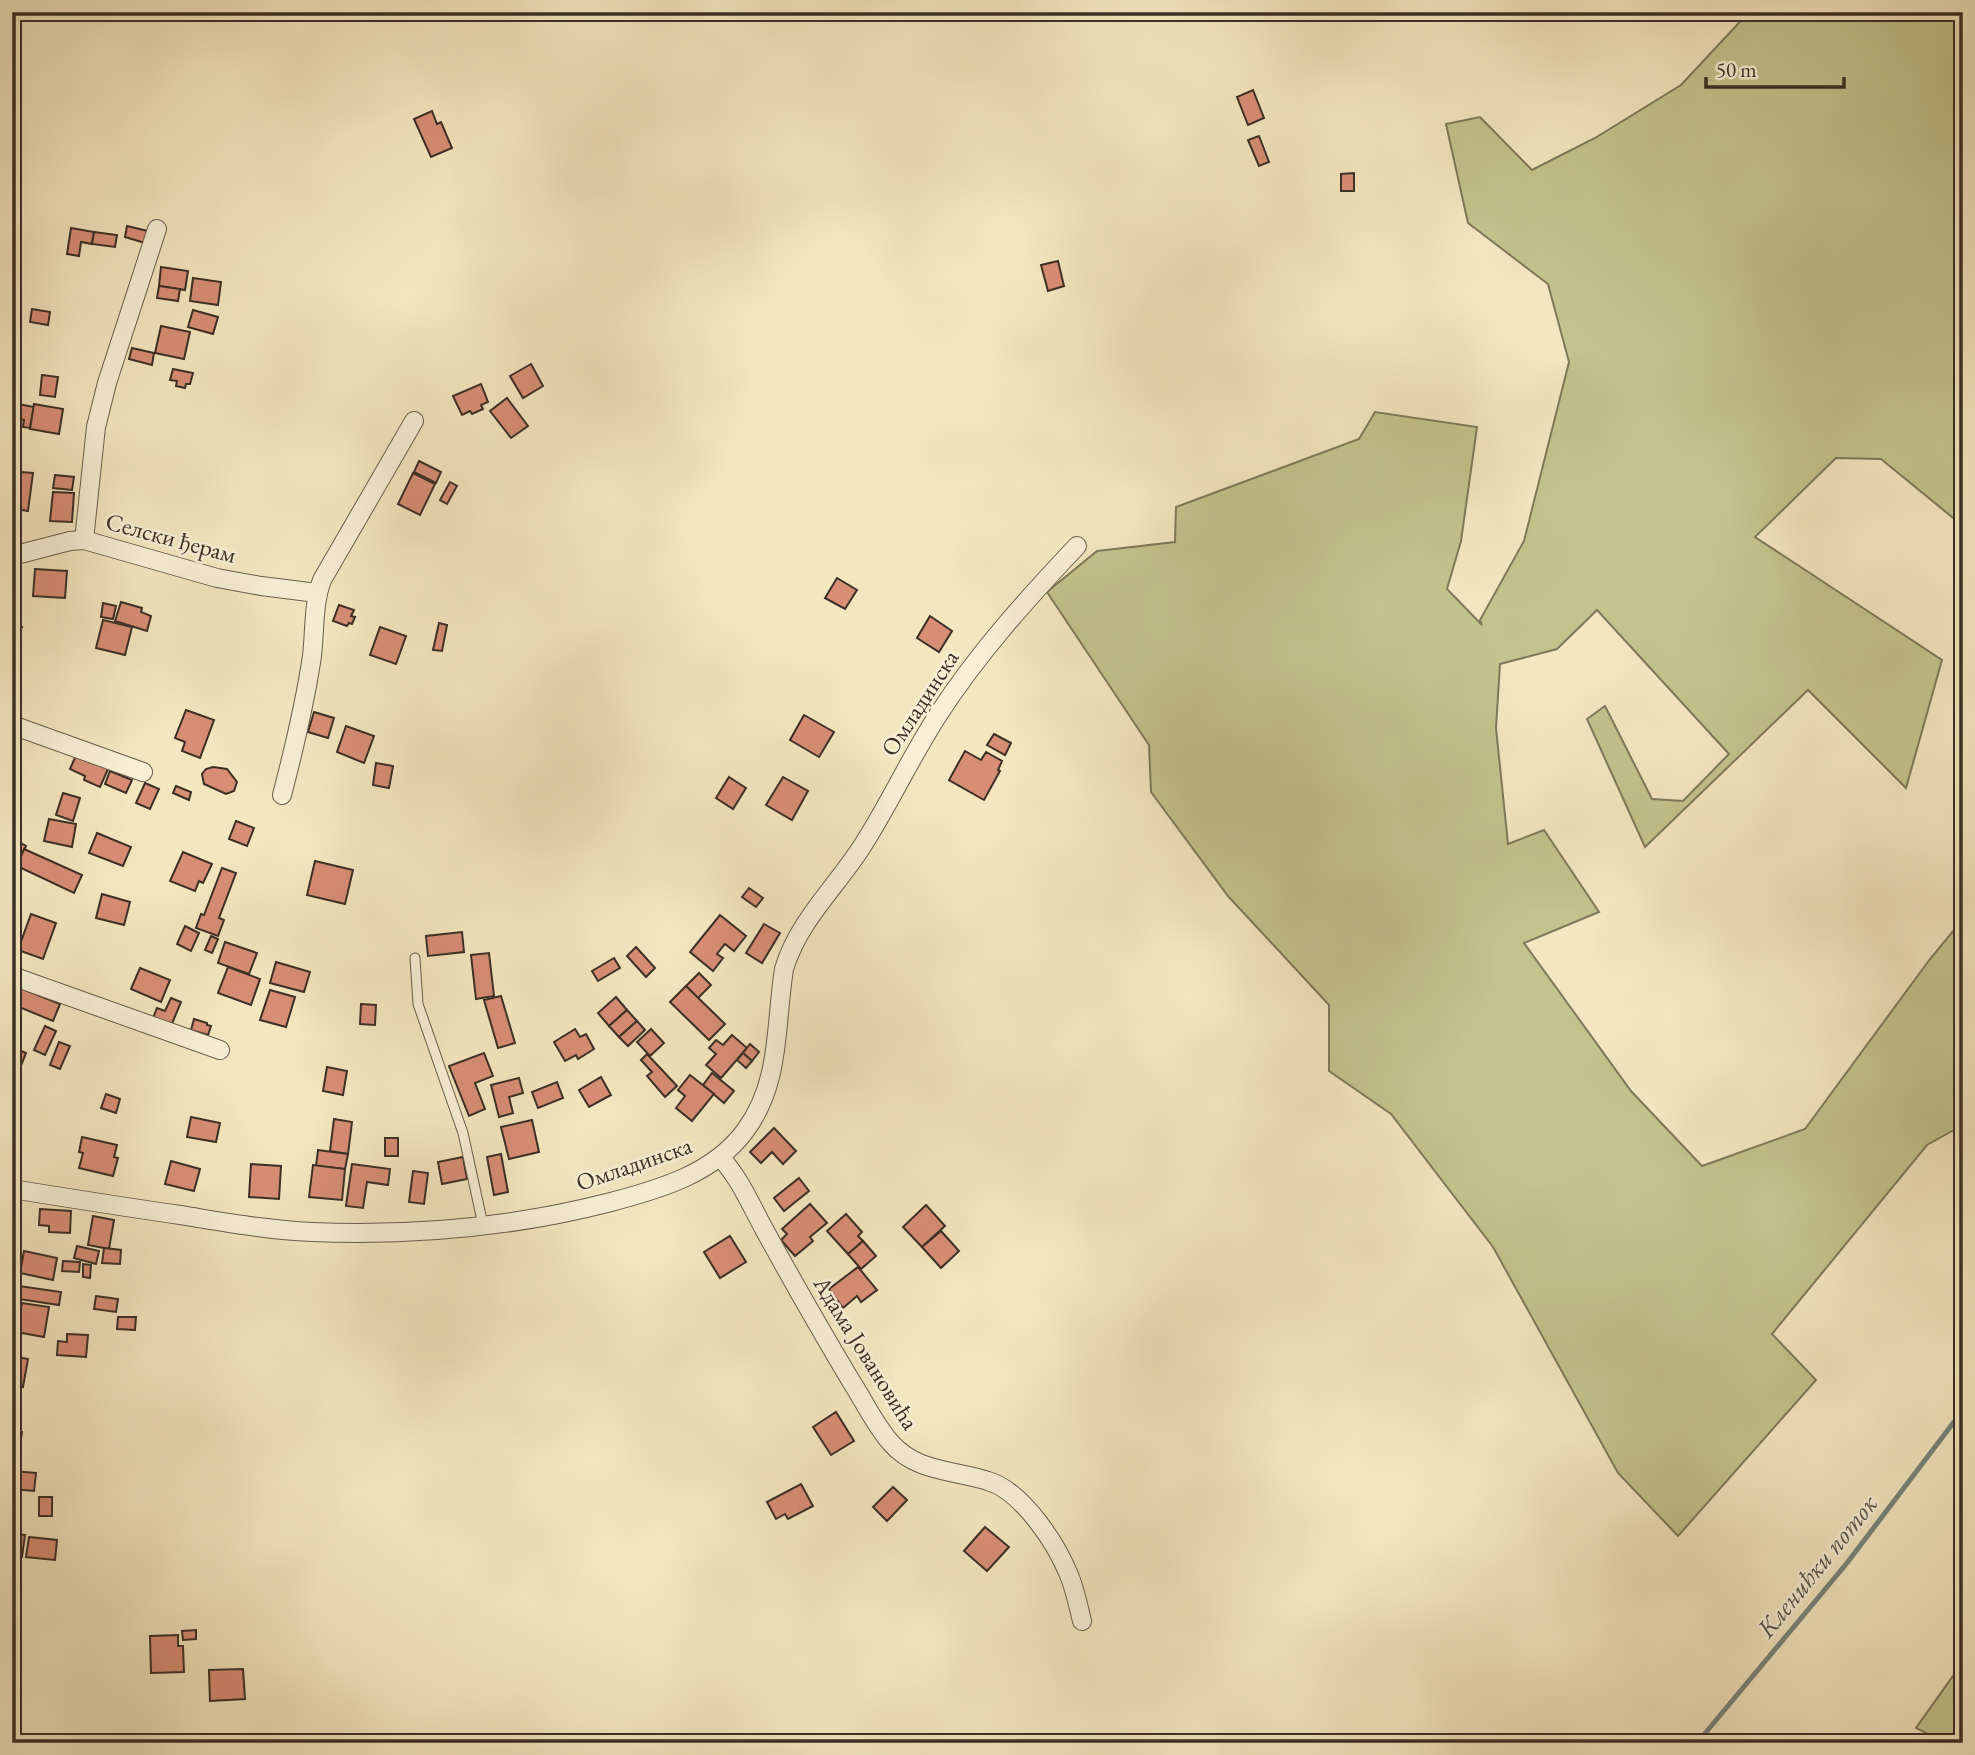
<svg xmlns="http://www.w3.org/2000/svg" width="1975" height="1755" viewBox="0 0 1975 1755" font-family="'EB Garamond',serif">
  <style>
    .green { fill: #c3c38d; stroke: #7e795a; stroke-width: 2 }
    .lines { fill: none; stroke-linecap: round; stroke-linejoin: round }
    .stream { stroke: #77857f; stroke-width: 5 }
    .building { fill: #d88e75; stroke: #3a2f26; stroke-width: 2 }
    .service-casing { stroke: #685d4c; stroke-width: 11 }
    .minor-casing { stroke: #685d4c; stroke-width: 20 }
    .service { stroke: #f8efd6; stroke-width: 9 }
    .minor { stroke: #f8efd6; stroke-width: 18 }
    .labels { text-anchor: middle; stroke-width: 5; stroke-linejoin: round; paint-order: stroke }
    .street-label { font-size: 24px; fill: #3a2f26; stroke: #f8efd6 }
    .water-label { font-size: 26px; font-style: italic; fill: #53534b; stroke: #f8efd6 }
  </style>
  <rect width="100%" height="100%" fill="#f4e7c0"/>
  <filter id="stains"><feTurbulence type="fractalNoise" baseFrequency=".00286" numOctaves="4"/><feColorMatrix values="0 0 0 0 .2 0 0 0 0 .09 0 0 0 0 .02 0 0 0 .5 -.17"/></filter>
  <radialGradient id="worn" r=".72"><stop offset=".6" stop-color="#630" stop-opacity="0"/><stop offset="1" stop-color="#630" stop-opacity=".3"/></radialGradient>
  <g class="green">
    <polygon points="1749,12 1963,12 1963,526 1881,459 1836,458 1755,537 1942,660 1906,788 1808,690 1645,847 1587,719 1605,706 1652,799 1683,801 1729,754 1597,610 1557,649 1500,664 1496,728 1508,844 1544,830 1599,912 1524,943 1631,1091 1702,1166 1805,1129 1930,959 1963,919 1963,1136 1952,1131 1927,1145 1772,1334 1816,1380 1678,1536 1618,1473 1493,1247 1391,1114 1329,1071 1329,1005 1228,896 1151,792 1149,745 1047,592 1097,551 1175,542 1176,507 1359,439 1375,412 1477,427 1461,541 1447,589 1482,625 1480,620 1524,541 1569,362 1548,284 1468,223 1446,124 1480,117 1532,170 1595,138 1681,85"/>
    <polygon points="1963,1662 1963,1743 1946,1743 1916,1728"/>
  </g>
  <g class="lines">
    <polyline class="stream" points="1697,1743 1847,1563 1963,1410"/>
  </g>
  <g class="building">
    <polygon points="1253,90 1264,118 1248,125 1237,97"/>
    <polygon points="432,111 437,124 441,122 452,148 431,157 414,119"/>
    <polygon points="1259,136 1269,162 1259,166 1248,140"/>
    <polygon points="1354,173 1354,191 1341,191 1341,174"/>
    <polygon points="127,226 148,231 145,243 125,237"/>
    <polygon points="71,228 94,232 92,244 81,242 79,256 67,254"/>
    <polygon points="94,232 117,235 115,247 92,244"/>
    <polygon points="1058,261 1064,286 1048,291 1041,265"/>
    <polygon points="161,267 188,271 185,290 159,286"/>
    <polygon points="193,278 221,282 218,305 190,301"/>
    <polygon points="159,286 180,289 178,301 157,298"/>
    <polygon points="32,309 50,312 48,325 30,322"/>
    <polygon points="193,310 218,317 213,334 188,327"/>
    <polygon points="161,326 190,332 184,359 155,353"/>
    <polygon points="132,348 154,353 152,365 129,359"/>
    <polygon points="531,364 543,386 523,398 510,376"/>
    <polygon points="173,369 193,373 190,384 186,384 185,388 176,386 177,381 170,380"/>
    <polygon points="42,375 58,377 55,397 40,395"/>
    <polygon points="481,384 488,402 481,405 483,409 472,414 470,411 462,415 453,396"/>
    <polygon points="507,398 528,426 511,438 490,411"/>
    <polygon points="18,404 34,407 30,428 23,427 24,420 15,419"/>
    <polygon points="34,404 63,409 59,434 30,429"/>
    <polygon points="419,461 441,472 436,483 414,472"/>
    <polygon points="21,472 33,473 28,511 16,509"/>
    <polygon points="413,473 435,484 420,515 398,504"/>
    <polygon points="55,475 74,477 72,490 53,488"/>
    <polygon points="450,482 457,486 447,504 440,500"/>
    <polygon points="53,492 74,493 72,522 50,521"/>
    <polygon points="35,569 67,571 65,598 33,596"/>
    <polygon points="837,578 857,590 845,609 825,598"/>
    <polygon points="121,602 142,608 141,612 151,616 147,631 115,621"/>
    <polygon points="103,603 116,606 113,619 101,617"/>
    <polygon points="339,605 354,610 351,616 355,617 352,624 349,623 347,626 333,621"/>
    <polygon points="930,616 952,631 939,652 917,638"/>
    <polygon points="103,620 132,627 125,655 96,648"/>
    <polygon points="439,623 447,625 442,651 433,650"/>
    <polygon points="12,624 22,627 14,647 12,647"/>
    <polygon points="380,627 406,636 396,664 370,655"/>
    <polygon points="12,656 20,659 16,671 12,670"/>
    <polygon points="186,710 214,720 200,758 182,751 185,742 175,738"/>
    <polygon points="314,712 334,718 328,738 308,732"/>
    <polygon points="804,715 834,732 819,757 790,740"/>
    <polygon points="346,726 374,736 364,763 337,752"/>
    <polygon points="994,734 1011,743 1005,755 987,745"/>
    <polygon points="965,751 981,760 986,752 1002,761 998,770 1000,771 984,800 949,780"/>
    <polygon points="77,753 109,767 100,787 84,780 85,776 70,769"/>
    <polygon points="376,763 393,766 389,788 373,785"/>
    <polygon points="213,767 227,769 237,782 234,791 226,794 204,784 202,774 206,769"/>
    <polygon points="110,771 132,780 126,793 105,784"/>
    <polygon points="729,777 746,788 733,809 716,798"/>
    <polygon points="783,777 808,791 792,820 766,805"/>
    <polygon points="145,783 159,789 150,809 136,803"/>
    <polygon points="176,786 191,792 189,800 173,793"/>
    <polygon points="63,793 80,798 73,821 56,815"/>
    <polygon points="49,819 76,824 72,847 44,841"/>
    <polygon points="236,821 254,828 247,846 229,839"/>
    <polygon points="97,833 131,847 123,866 89,853"/>
    <polygon points="17,841 26,846 17,866 12,864 12,851"/>
    <polygon points="24,849 82,875 74,893 17,866"/>
    <polygon points="183,852 212,864 203,883 199,881 195,891 170,881"/>
    <polygon points="315,861 353,870 345,904 307,895"/>
    <polygon points="222,868 236,873 219,918 224,920 218,936 196,928 201,914 204,915"/>
    <polygon points="749,888 763,898 756,907 742,897"/>
    <polygon points="102,894 130,902 124,925 96,918"/>
    <polygon points="31,914 56,923 43,959 18,950"/>
    <polygon points="720,915 746,936 734,951 725,944 717,954 723,958 713,971 690,952"/>
    <polygon points="764,924 780,933 762,963 746,953"/>
    <polygon points="185,926 199,933 191,951 177,944"/>
    <polygon points="462,932 464,952 428,956 426,936"/>
    <polygon points="211,936 218,939 212,953 205,950"/>
    <polygon points="225,942 257,953 249,974 218,963"/>
    <polygon points="636,947 655,968 646,977 627,956"/>
    <polygon points="489,953 494,996 476,999 471,955"/>
    <polygon points="614,958 620,968 598,981 592,971"/>
    <polygon points="276,962 310,972 304,992 270,983"/>
    <polygon points="228,967 260,979 251,1005 218,993"/>
    <polygon points="140,968 170,980 161,1002 131,989"/>
    <polygon points="699,973 711,985 698,998 686,986"/>
    <polygon points="686,986 725,1024 709,1040 670,1002"/>
    <polygon points="18,987 60,1004 53,1021 12,1004"/>
    <polygon points="270,990 295,997 286,1027 260,1020"/>
    <polygon points="501,996 515,1043 498,1048 484,1000"/>
    <polygon points="616,997 627,1010 609,1026 598,1013"/>
    <polygon points="171,998 181,1002 171,1026 153,1018 157,1008 165,1011"/>
    <polygon points="361,1004 376,1005 375,1025 360,1024"/>
    <polygon points="627,1010 637,1021 619,1037 609,1026"/>
    <polygon points="194,1019 207,1023 207,1025 211,1026 208,1035 191,1030"/>
    <polygon points="637,1021 645,1030 628,1046 619,1037"/>
    <polygon points="45,1026 56,1031 45,1055 34,1050"/>
    <polygon points="575,1029 580,1037 586,1034 594,1049 578,1059 576,1055 565,1061 554,1042"/>
    <polygon points="651,1029 664,1043 650,1056 637,1042"/>
    <polygon points="732,1035 747,1048 721,1078 706,1065 716,1054 709,1048 716,1040 723,1045"/>
    <polygon points="59,1042 70,1046 60,1069 50,1065"/>
    <polygon points="750,1044 759,1052 752,1061 743,1053"/>
    <polygon points="12,1047 26,1053 18,1073 12,1071"/>
    <polygon points="484,1053 493,1076 475,1083 485,1109 469,1116 449,1066"/>
    <polygon points="743,1053 752,1061 746,1068 737,1060"/>
    <polygon points="647,1054 677,1086 665,1097 647,1076 652,1072 641,1060"/>
    <polygon points="327,1067 347,1071 343,1095 323,1091"/>
    <polygon points="712,1073 734,1091 724,1103 703,1085"/>
    <polygon points="690,1075 714,1094 692,1121 676,1108 685,1096 678,1090"/>
    <polygon points="601,1077 611,1095 589,1107 579,1090"/>
    <polygon points="519,1078 523,1093 509,1097 513,1113 499,1117 491,1085"/>
    <polygon points="557,1082 563,1098 538,1108 532,1092"/>
    <polygon points="106,1094 120,1099 116,1113 101,1108"/>
    <polygon points="191,1117 220,1123 216,1142 187,1137"/>
    <polygon points="334,1119 352,1122 348,1154 330,1151"/>
    <polygon points="532,1120 539,1152 509,1159 501,1127"/>
    <polygon points="774,1128 796,1151 783,1164 772,1152 761,1163 750,1152"/>
    <polygon points="82,1137 117,1145 114,1157 118,1158 113,1176 79,1168 83,1153 79,1152"/>
    <rect x="385" y="1138" width="13" height="18"/>
    <polygon points="318,1150 348,1154 345,1169 316,1166"/>
    <polygon points="501,1154 508,1192 494,1195 487,1157"/>
    <polygon points="463,1157 467,1179 442,1184 438,1162"/>
    <polygon points="171,1161 200,1169 194,1191 165,1184"/>
    <polygon points="251,1164 281,1166 279,1199 249,1197"/>
    <polygon points="352,1164 390,1169 388,1185 367,1182 363,1208 346,1206"/>
    <polygon points="313,1165 345,1169 342,1200 309,1197"/>
    <polygon points="413,1171 428,1173 424,1204 409,1202"/>
    <polygon points="799,1178 809,1191 784,1211 774,1198"/>
    <polygon points="810,1204 827,1223 810,1237 813,1241 795,1256 781,1240 787,1234 782,1229"/>
    <polygon points="926,1205 945,1226 922,1247 903,1227"/>
    <polygon points="40,1209 71,1211 70,1233 49,1232 49,1226 39,1225"/>
    <polygon points="846,1214 862,1232 858,1236 863,1241 848,1254 827,1231"/>
    <polygon points="93,1216 114,1220 109,1249 88,1245"/>
    <polygon points="941,1231 959,1251 941,1268 922,1247"/>
    <polygon points="730,1236 746,1262 720,1278 704,1252"/>
    <polygon points="863,1241 876,1256 861,1269 848,1254"/>
    <polygon points="77,1246 99,1251 96,1264 74,1258"/>
    <polygon points="104,1248 121,1250 120,1264 102,1263"/>
    <polygon points="24,1251 57,1258 53,1280 20,1273"/>
    <polygon points="63,1261 80,1262 79,1272 62,1271"/>
    <polygon points="83,1264 91,1265 90,1278 83,1277"/>
    <polygon points="858,1267 877,1290 861,1302 857,1296 843,1308 829,1289"/>
    <polygon points="12,1285 61,1292 59,1305 12,1298"/>
    <polygon points="96,1296 118,1299 116,1312 94,1309"/>
    <polygon points="22,1303 49,1307 44,1337 16,1332"/>
    <polygon points="118,1317 136,1317 135,1330 117,1329"/>
    <polygon points="67,1334 88,1335 86,1357 57,1355 58,1341 67,1342"/>
    <polygon points="12,1356 28,1359 23,1387 12,1385"/>
    <polygon points="836,1412 854,1441 831,1455 813,1427"/>
    <polygon points="12,1430 22,1432 19,1451 12,1450"/>
    <polygon points="12,1471 36,1473 34,1491 12,1489"/>
    <polygon points="801,1484 813,1506 788,1519 785,1514 776,1519 767,1502"/>
    <polygon points="893,1487 907,1500 887,1521 873,1507"/>
    <rect x="39" y="1497" width="13" height="19"/>
    <polygon points="985,1527 1009,1547 987,1571 964,1551"/>
    <polygon points="12,1533 25,1535 22,1557 12,1556"/>
    <polygon points="29,1537 57,1540 55,1560 26,1557"/>
    <polygon points="196,1630 196,1639 183,1640 182,1631"/>
    <polygon points="178,1635 178,1646 183,1646 184,1672 151,1673 150,1636"/>
    <polygon points="243,1669 245,1699 210,1701 209,1670"/>
  </g>
  <g class="lines">
    <g class="service-casing">
      <polyline id="service" points="415,958 418,1004 463,1133 483,1225"/>
    </g>
    <g class="minor-casing">
      <g id="minor">
        <polyline points="84,540 96,427 107,383 157,229"/>
        <polyline points="12,556 70,541 84,540 217,578 261,586 317,593"/>
        <polyline points="12,725 143,772"/>
        <path d="M 282,795 C 294,749 305,703 312,656 C 315,630 313,604 322,580 L 414,421"/>
        <polyline points="12,976 220,1050"/>
        <path d="M 720,1157 C 739,1177 751,1205 764,1229 C 792,1280 821,1331 851,1381 C 864,1401 875,1425 891,1443 C 916,1472 954,1470 988,1481 C 1022,1491 1056,1543 1069,1575 C 1075,1589 1078,1605 1082,1621"/>
        <path d="M 12,1189 C 68,1198 124,1207 180,1215 C 224,1222 267,1230 312,1232 C 412,1236 514,1227 611,1202 C 660,1189 713,1174 745,1131 C 781,1083 775,1026 784,969 C 798,922 835,888 861,848 C 889,805 910,758 938,715 C 978,653 1027,599 1077,546"/>
      </g>
    </g>
    <use href="#service" class="service"/>
    <use href="#minor" class="minor"/>
  </g>
  <g class="labels">
    <g class="street-label">
      <text transform="translate(171 538) rotate(15)" y="8">Селски ђерам</text>
      <text transform="translate(920 703) rotate(-57)" y="8">Омладинска</text>
      <text transform="translate(634 1164) rotate(-19)" y="8">Омладинска</text>
      <text transform="translate(866 1353) rotate(58)" y="8">Адама Јовановића</text>
    </g>
    <g class="water-label">
      <text transform="translate(1817 1566) rotate(-51)" y="9">Кленићки поток</text>
    </g>
  </g>
  <rect width="1975" height="1755" fill="none" stroke="#f4e7c0" stroke-width="42"/>
  <rect x="14" y="14" width="1947" height="1727" fill="none" stroke="#3a2f26" stroke-width="3.5"/>
  <rect x="21" y="21" width="1933" height="1713" fill="none" stroke="#3a2f26" stroke-width="2"/>
  <path d="M1706 77v10h138v-10" fill="none" stroke="#3a2f26" stroke-width="3.5"/>
  <text x="1716" y="77" font-size="21" fill="#3a2f26" stroke="#f8efd6" stroke-width="5" paint-order="stroke">50 m</text>
  <rect width="100%" height="100%" filter="url(#stains)"/>
  <rect width="100%" height="100%" fill="url(#worn)"/>
</svg>
